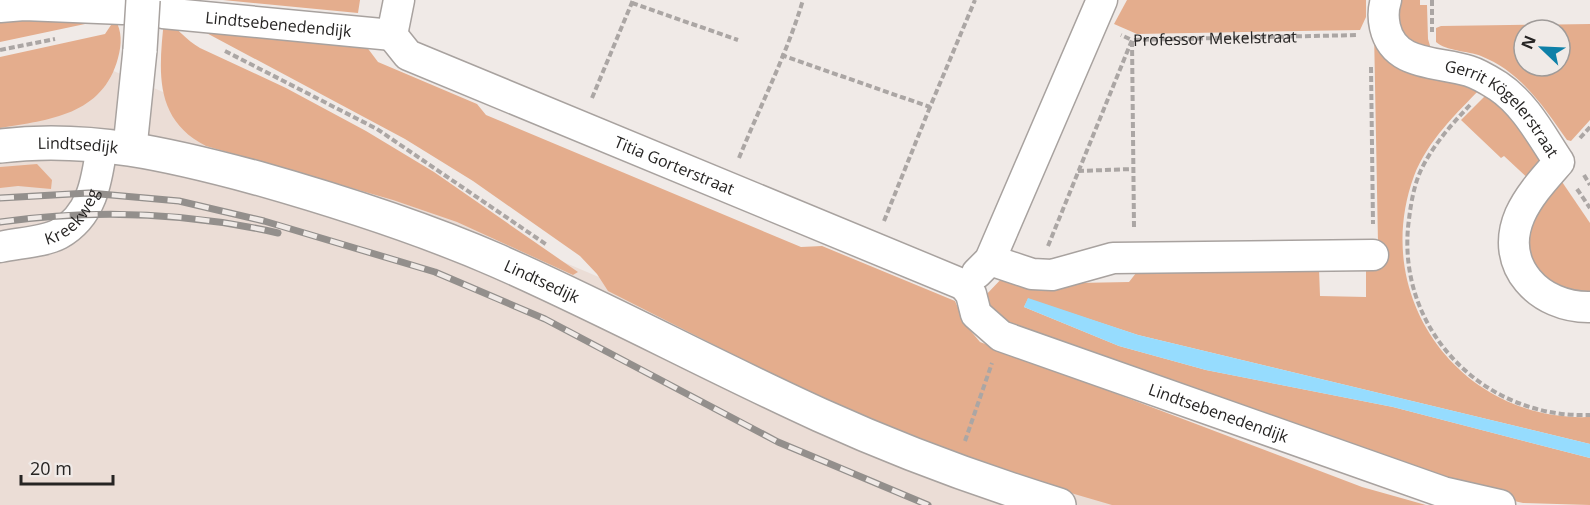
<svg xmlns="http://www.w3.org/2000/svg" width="1590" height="505" viewBox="0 0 1590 505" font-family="'Open Sans',sans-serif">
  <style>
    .built { fill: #ebddd6 }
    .green { fill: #e4ad8d; fill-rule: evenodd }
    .water { fill: #96dcfe }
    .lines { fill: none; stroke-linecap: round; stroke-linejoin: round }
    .minor-casing { stroke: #a8a29f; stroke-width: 33 }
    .major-casing { stroke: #a8a29f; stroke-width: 36 }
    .path { stroke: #aba6a4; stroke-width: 4; stroke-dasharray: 6 3; stroke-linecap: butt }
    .minor { stroke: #fff; stroke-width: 30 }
    .major { stroke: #fff; stroke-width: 33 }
    .rail-casing { stroke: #938f8c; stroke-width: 7 }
    .rail { stroke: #f0eae7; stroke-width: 4.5; stroke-dasharray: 14; stroke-linecap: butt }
    .major-bridge-casing { stroke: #a8a29f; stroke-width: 36; stroke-linecap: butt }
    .major-bridge { stroke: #fff; stroke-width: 33 }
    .labels { text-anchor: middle; stroke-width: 4.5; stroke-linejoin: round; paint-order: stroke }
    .street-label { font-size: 16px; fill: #262423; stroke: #f0eae7 }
  </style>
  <rect width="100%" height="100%" fill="#f0eae7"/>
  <polygon class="built" points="83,58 1018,455 1217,505 0,505 0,100"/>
  <g class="green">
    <polygon points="223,0 360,0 358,13"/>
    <polygon points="1127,0 1366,0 1366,17 1360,30 1137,34 1114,24"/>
    <polygon points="1391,0 1420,0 1420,5 1427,5 1428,39 1431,49 1402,44"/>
    <polygon points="0,15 87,21 85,24 0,42"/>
    <path d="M 115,19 C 122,31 122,44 118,58 C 103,115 49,120 0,128 L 0,57 L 105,34 Z"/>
    <path d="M 164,20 C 178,28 186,40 200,48 L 286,88 L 366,131 L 434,172 L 578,272 L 573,275 L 457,222 L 393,200 L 206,146 C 153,119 159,70 164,20 Z"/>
    <path d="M 1590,24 L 1590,120 L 1571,141 L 1567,140 C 1543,106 1521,72 1481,56 C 1468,51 1446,51 1436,42 L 1436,28 L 1441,26 ZM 1524,30 L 1560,30 L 1560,66 L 1524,66 Z"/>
    <polygon points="199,29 366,46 378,62 477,104 486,115 801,247 822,246 955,301 965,324 980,342 1362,487 1426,505 1112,505 1006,474 919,440 789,383 608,291 597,274 580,256 473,181 405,139"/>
    <path d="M 1374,31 L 1482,87 C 1456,114 1428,140 1414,176 C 1369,299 1462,422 1590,417 L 1590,444 L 1138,335 L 1028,299 L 1024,307 L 1119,346 L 1206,370 L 1393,407 L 1590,458 L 1590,505 L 1523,503 L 1456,488 L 1004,329 L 984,297 L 1005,275 L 1024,284 L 1129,282 L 1140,268 L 1319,269 L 1320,296 L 1366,297 L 1366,265 L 1378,243 Z"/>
    <polygon points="1490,91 1497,96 1541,160 1532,182 1504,156 1501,158 1461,120"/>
    <polygon points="37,164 52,180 51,189 18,186 0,188 0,167"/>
    <polygon points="1556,173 1590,223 1590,299 1557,295 1523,249 1536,203"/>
  </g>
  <polygon class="water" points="1028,298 1138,335 1590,444 1590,458 1393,407 1206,370 1119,346 1024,307"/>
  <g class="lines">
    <g class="minor-casing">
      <g id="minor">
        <path id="s2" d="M 1386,0 C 1383,9 1383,18 1385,27 C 1394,67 1438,61 1469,71 C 1479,74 1490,81 1498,86 C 1525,104 1541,135 1559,162 C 1545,178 1529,195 1520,215 C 1498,266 1540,308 1590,307"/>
        <polyline points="0,7 24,5 123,9"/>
        <path id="s3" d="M 163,13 L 392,35"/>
        <path id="s4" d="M 392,35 L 408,55 L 964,285"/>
        <polyline points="392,35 399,0"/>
        <path id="s5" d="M 0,247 C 18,243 44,242 59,234 C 93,215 97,179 102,145"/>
        <polyline points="990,260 1032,274 1052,275 1113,258 1373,255"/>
        <polyline points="977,273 990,260 1102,0"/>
        <path id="s6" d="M 964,285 L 971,294 L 976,314 L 1001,336 L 1443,492 L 1500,505"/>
      </g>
    </g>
    <g class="major-casing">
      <g id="major">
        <path id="s7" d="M 0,146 C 89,135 172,155 257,178 C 338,201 420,227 498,261 C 607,309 712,366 820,415 C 897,450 978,480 1059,505"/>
        <polyline points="130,147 140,50"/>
      </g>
    </g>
    <g class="path">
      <polyline points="1432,0 1432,32"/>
      <polyline points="632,3 738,40"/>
      <polyline points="0,50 55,39"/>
      <polyline points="225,51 377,129 547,245"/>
      <polyline points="781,55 930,107 975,0"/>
      <polyline points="1371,67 1373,224"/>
      <polyline points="592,98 633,0"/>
      <path d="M 1470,105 C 1451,125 1433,145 1421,170 C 1414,185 1411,203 1409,219 C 1394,327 1482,419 1590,415"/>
      <polyline points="1580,138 1590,127"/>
      <path d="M 739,158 C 760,106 787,54 803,0"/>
      <polyline points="1078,171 1133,169"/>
      <polyline points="1584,175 1590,185"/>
      <polyline points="1577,189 1590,208"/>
      <polyline points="884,221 930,107"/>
      <path id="s1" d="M 1134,227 L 1132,40 L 1358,35"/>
      <polyline points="1048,246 1132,40 1121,35"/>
      <polyline points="965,441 992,363"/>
    </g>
    <use href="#minor" class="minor"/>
    <use href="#major" class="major"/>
    <g class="rail-casing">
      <g id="rail">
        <polyline points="0,198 89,193 179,201 264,221 435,272 545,319 778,442 928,505"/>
        <path d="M 0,222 C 93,209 186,212 278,233"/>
      </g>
    </g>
    <use href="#rail" class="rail"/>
    <g class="major-bridge-casing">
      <polyline id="major-bridge" points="140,50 143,0"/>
    </g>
    <use href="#major-bridge" class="major-bridge"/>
  </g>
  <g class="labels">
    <g class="street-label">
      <text dy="6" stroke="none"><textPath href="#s3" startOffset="116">Lindtsebenedendijk</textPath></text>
      <text dy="6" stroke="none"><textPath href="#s1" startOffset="270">Professor Mekelstraat</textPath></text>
      <text dy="6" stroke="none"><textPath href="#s2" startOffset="178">Gerrit Kögelerstraat</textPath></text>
      <text dy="6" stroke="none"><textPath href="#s7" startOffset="78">Lindtsedijk</textPath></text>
      <text dy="6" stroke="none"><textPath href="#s4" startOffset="314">Titia Gorterstraat</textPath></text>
      <text dy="6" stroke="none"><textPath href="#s5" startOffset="82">Kreekweg</textPath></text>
      <text dy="6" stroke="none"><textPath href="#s7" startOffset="564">Lindtsedijk</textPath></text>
      <text dy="6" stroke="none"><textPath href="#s6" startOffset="296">Lindtsebenedendijk</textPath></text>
    </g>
  </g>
  <g transform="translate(1542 48) rotate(293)"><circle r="28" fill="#f0eae7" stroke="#9f9b99" stroke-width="1.5"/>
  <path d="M0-4.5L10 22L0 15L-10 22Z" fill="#0e80a8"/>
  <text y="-9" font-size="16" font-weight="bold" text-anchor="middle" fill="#262423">N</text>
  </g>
  <path d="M21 475v9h92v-9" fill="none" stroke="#262423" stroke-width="3"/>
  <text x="30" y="475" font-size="18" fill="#262423" stroke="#f0eae7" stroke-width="4.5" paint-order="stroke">20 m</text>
</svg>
